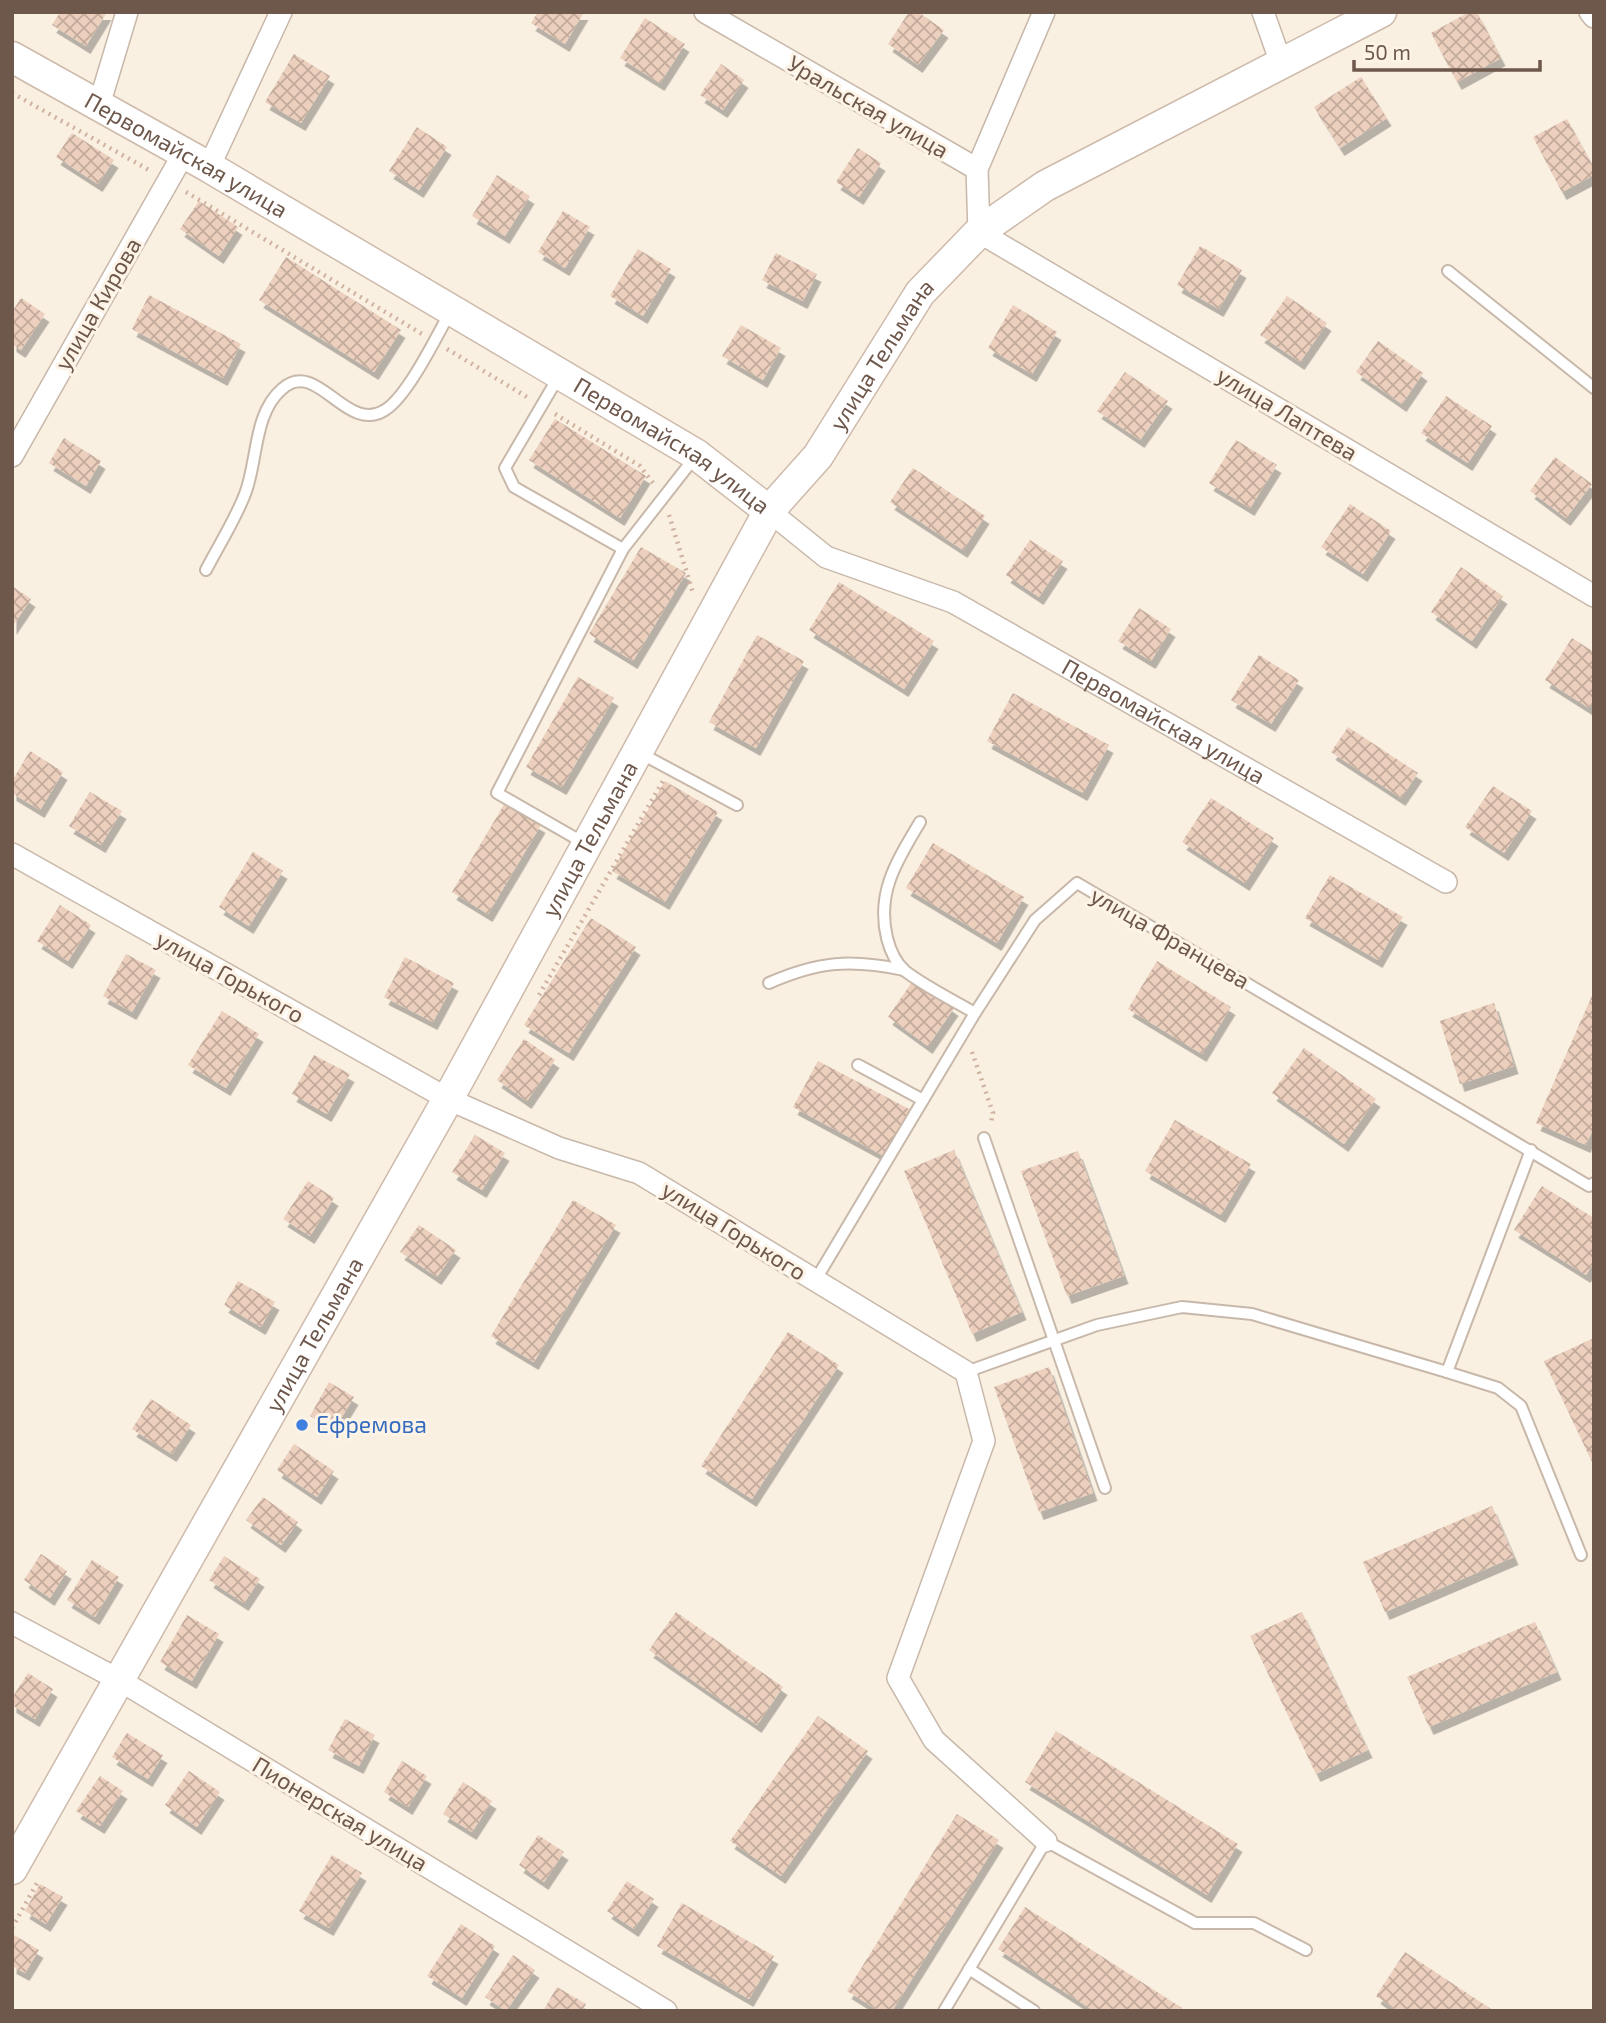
<svg xmlns="http://www.w3.org/2000/svg" width="1606" height="2023" viewBox="0 0 1606 2023" font-family="'Exo 2',sans-serif">
  <style>
    .building { fill: url(#building-cross-hatch); filter: url(#shadow) }
    .lines { fill: none; stroke-linecap: round; stroke-linejoin: round }
    .lane-casing { stroke: #c8b8aa; stroke-width: 14 }
    .street-casing { stroke: #c8b8aa; stroke-width: 24 }
    .secondary-casing { stroke: #cebaab; stroke-width: 33 }
    .path { stroke: #d0b2a0; stroke-width: 4.5; stroke-dasharray: 2 5; stroke-linecap: butt }
    .lane { stroke: #fff; stroke-width: 10 }
    .street { stroke: #fff; stroke-width: 21 }
    .secondary { stroke: #fff; stroke-width: 30 }
    .shop-dot { fill: #3f7fe0; stroke: #fdf4e7; stroke-width: 2.5 }
    .labels { text-anchor: middle; stroke-width: 6; stroke-linejoin: round; paint-order: stroke }
    .street-label { font-size: 23px; fill: #6e574b; stroke: #fdf4e7 }
    .shop-label { font-size: 23px; fill: #366cbe; stroke: #fdf4e7; text-anchor: start }
  </style>
  <defs>
    <pattern id="building-cross-hatch" width="8" height="8" patternUnits="userSpaceOnUse" patternTransform="scale(1.75)"><rect width="8" height="8" fill="#eccfbd"/><path d="M0 0l8 8M0 8l8-8" fill="none" stroke="#c3ab9c"/></pattern>
    <filter id="shadow"><feDropShadow dx="4.5" dy="8" stdDeviation="0" flood-color="#0004"/></filter>
  </defs>
  <rect width="100%" height="100%" fill="#f9f0e2"/>
  <g class="building">
    <polygon points="60,12 107,12 86,46 52,25"/>
    <polygon points="538,12 584,12 565,44 531,23"/>
    <polygon points="909,12 918,12 944,30 918,65 888,44"/>
    <polygon points="1469,12 1477,12 1501,58 1457,82 1431,33"/>
    <polygon points="645,18 685,44 660,83 620,58"/>
    <polygon points="294,54 330,76 301,123 265,102"/>
    <polygon points="721,64 744,80 723,110 700,95"/>
    <polygon points="1361,77 1387,118 1340,148 1314,107"/>
    <polygon points="1567,119 1594,168 1594,175 1562,192 1533,137"/>
    <polygon points="417,127 447,147 419,190 389,171"/>
    <polygon points="72,133 114,160 98,184 56,157"/>
    <polygon points="858,148 881,163 859,197 836,182"/>
    <polygon points="497,175 530,196 505,236 472,216"/>
    <polygon points="199,201 238,227 219,256 180,229"/>
    <polygon points="563,211 590,227 565,268 538,252"/>
    <polygon points="1200,246 1242,270 1219,309 1177,285"/>
    <polygon points="638,249 671,269 643,316 610,296"/>
    <polygon points="776,253 817,274 803,301 762,280"/>
    <polygon points="286,257 401,330 374,372 259,300"/>
    <polygon points="149,295 241,344 223,378 132,329"/>
    <polygon points="1287,296 1327,323 1300,362 1260,335"/>
    <polygon points="21,298 45,314 21,350 12,344 12,312"/>
    <polygon points="1013,305 1057,332 1032,374 988,348"/>
    <polygon points="741,325 781,348 763,380 722,356"/>
    <polygon points="1378,341 1423,373 1402,404 1356,372"/>
    <polygon points="1125,372 1168,401 1140,440 1097,411"/>
    <polygon points="1446,396 1492,426 1468,463 1421,433"/>
    <polygon points="555,419 646,476 620,518 529,460"/>
    <polygon points="64,438 101,461 86,486 49,463"/>
    <polygon points="1236,440 1277,465 1250,508 1209,483"/>
    <polygon points="1555,457 1592,484 1566,518 1530,491"/>
    <polygon points="913,468 985,516 963,550 890,502"/>
    <polygon points="1350,504 1391,531 1363,574 1321,547"/>
    <polygon points="1030,540 1063,561 1039,597 1006,575"/>
    <polygon points="641,547 686,573 633,661 589,634"/>
    <polygon points="1461,567 1503,596 1472,641 1431,612"/>
    <polygon points="839,582 934,641 904,689 809,630"/>
    <polygon points="12,586 31,599 12,627"/>
    <polygon points="1139,608 1171,629 1151,661 1118,641"/>
    <polygon points="757,635 804,661 756,748 709,722"/>
    <polygon points="1572,638 1594,652 1594,701 1589,708 1545,680"/>
    <polygon points="1259,655 1299,680 1271,724 1231,700"/>
    <polygon points="578,677 614,698 562,787 526,767"/>
    <polygon points="1013,693 1109,745 1083,793 987,741"/>
    <polygon points="1348,727 1418,773 1401,798 1331,752"/>
    <polygon points="30,751 63,772 40,810 12,793 12,781"/>
    <polygon points="665,781 718,812 665,902 612,871"/>
    <polygon points="1493,786 1532,811 1504,853 1465,827"/>
    <polygon points="90,792 122,811 101,845 69,826"/>
    <polygon points="1211,798 1274,838 1245,883 1182,842"/>
    <polygon points="505,803 541,825 488,914 452,892"/>
    <polygon points="933,843 1024,897 997,943 906,888"/>
    <polygon points="253,852 283,871 249,926 219,907"/>
    <polygon points="1330,875 1403,917 1378,960 1305,918"/>
    <polygon points="60,905 91,925 68,961 37,941"/>
    <polygon points="591,918 636,947 569,1053 524,1025"/>
    <polygon points="126,954 156,970 132,1012 103,996"/>
    <polygon points="405,957 454,983 433,1022 384,997"/>
    <polygon points="1157,961 1231,1007 1202,1054 1128,1009"/>
    <polygon points="914,979 954,1008 928,1046 888,1017"/>
    <polygon points="1594,991 1594,1127 1586,1145 1536,1123"/>
    <polygon points="1494,1003 1514,1066 1460,1084 1440,1021"/>
    <polygon points="222,1011 259,1034 226,1088 188,1065"/>
    <polygon points="524,1039 555,1060 527,1101 497,1080"/>
    <polygon points="1304,1048 1376,1099 1344,1144 1272,1093"/>
    <polygon points="314,1055 350,1074 327,1114 292,1094"/>
    <polygon points="818,1061 911,1110 886,1157 793,1107"/>
    <polygon points="1175,1120 1251,1164 1221,1215 1145,1171"/>
    <polygon points="475,1135 505,1153 482,1190 452,1172"/>
    <polygon points="954,1150 1022,1312 972,1334 904,1171"/>
    <polygon points="1078,1151 1124,1276 1067,1296 1021,1171"/>
    <polygon points="308,1181 334,1198 310,1236 283,1219"/>
    <polygon points="1542,1186 1594,1218 1594,1262 1586,1275 1514,1230"/>
    <polygon points="573,1200 616,1225 534,1362 491,1336"/>
    <polygon points="419,1225 456,1250 437,1277 400,1252"/>
    <polygon points="238,1281 275,1302 261,1327 224,1305"/>
    <polygon points="788,1332 839,1365 752,1499 701,1466"/>
    <polygon points="1594,1338 1594,1466 1544,1361"/>
    <polygon points="1049,1367 1093,1493 1039,1512 994,1387"/>
    <polygon points="329,1382 354,1397 334,1430 310,1416"/>
    <polygon points="151,1399 191,1425 172,1454 132,1429"/>
    <polygon points="294,1444 334,1471 317,1497 277,1470"/>
    <polygon points="263,1497 298,1522 281,1545 246,1520"/>
    <polygon points="1492,1506 1514,1557 1385,1612 1363,1562"/>
    <polygon points="41,1554 67,1571 50,1598 24,1580"/>
    <polygon points="224,1556 260,1579 244,1603 209,1580"/>
    <polygon points="92,1560 119,1577 95,1617 67,1600"/>
    <polygon points="676,1612 783,1687 757,1725 649,1650"/>
    <polygon points="1302,1612 1368,1750 1316,1774 1250,1636"/>
    <polygon points="187,1615 219,1634 192,1681 160,1662"/>
    <polygon points="1535,1622 1557,1672 1429,1727 1407,1677"/>
    <polygon points="28,1673 53,1689 35,1719 12,1705 12,1698"/>
    <polygon points="818,1716 868,1751 781,1876 730,1841"/>
    <polygon points="345,1719 375,1735 359,1766 328,1750"/>
    <polygon points="1056,1731 1238,1844 1207,1895 1025,1782"/>
    <polygon points="127,1733 163,1755 148,1779 112,1757"/>
    <polygon points="402,1761 427,1776 408,1807 384,1792"/>
    <polygon points="189,1771 220,1792 197,1827 165,1805"/>
    <polygon points="100,1776 123,1791 100,1826 76,1811"/>
    <polygon points="463,1782 492,1801 472,1832 443,1814"/>
    <polygon points="957,1814 999,1840 892,2011 879,2011 847,1991"/>
    <polygon points="538,1835 564,1852 544,1882 519,1865"/>
    <polygon points="332,1855 362,1873 329,1928 299,1911"/>
    <polygon points="627,1881 654,1899 634,1929 607,1911"/>
    <polygon points="40,1884 63,1897 46,1924 25,1911"/>
    <polygon points="682,1903 774,1956 749,1999 657,1946"/>
    <polygon points="1025,1907 1182,2008 1180,2011 1094,2011 998,1949"/>
    <polygon points="461,1924 495,1946 462,1998 427,1976"/>
    <polygon points="14,1935 39,1950 25,1973 12,1966"/>
    <polygon points="1405,1952 1494,2011 1397,2011 1376,1996"/>
    <polygon points="513,1955 535,1970 506,2011 485,1997"/>
    <polygon points="557,1987 586,2004 582,2011 543,2011"/>
  </g>
  <g class="lines">
    <g class="lane-casing">
      <g id="lane">
        <polyline points="1448,271 1594,388"/>
        <polyline points="559,376 505,468 514,487 623,549"/>
        <path d="M 206,570 C 219,545 235,520 245,494 C 258,461 253,414 282,389 C 317,357 346,435 385,410 C 407,397 437,336 450,312"/>
        <polyline points="638,752 737,805"/>
        <path d="M 920,822 C 897,861 876,892 887,938 C 890,950 896,963 905,971 C 926,987 953,1000 975,1013"/>
        <polyline points="584,843 497,793 623,549 695,457"/>
        <path d="M 769,983 C 819,961 851,959 904,970"/>
        <polyline points="858,1065 923,1100"/>
        <polyline points="984,1138 1105,1488"/>
        <polyline points="815,1281 975,1013 1035,920 1077,883 1589,1186 1594,1183"/>
        <polyline points="966,1372 1097,1325 1182,1307 1252,1314 1447,1372 1498,1388 1521,1406 1581,1555"/>
        <polyline points="1447,1372 1531,1150"/>
        <polyline points="969,1969 1034,2011"/>
        <polyline points="944,2011 1046,1841 1195,1923 1254,1923 1306,1950"/>
      </g>
    </g>
    <g class="street-casing">
      <g id="street">
        <polyline points="705,12 977,169 979,232 1594,596"/>
        <polyline points="1263,12 1281,63"/>
        <polyline points="1590,12 1594,17"/>
        <polyline points="99,105 127,12"/>
        <polyline points="209,167 281,12"/>
        <polyline points="977,169 1044,12"/>
        <polyline points="12,456 184,153"/>
        <path id="s1" d="M 769,511 L 826,557 L 953,602 L 1446,882"/>
        <polyline points="12,854 448,1099 559,1148 639,1173 966,1372 984,1441 898,1678 934,1740 1046,1841"/>
        <polyline points="12,1623 121,1681 666,2011"/>
      </g>
    </g>
    <g class="secondary-casing">
      <g id="secondary">
        <path id="s2" d="M 12,57 L 209,167 L 697,455 L 769,511"/>
        <path id="s3" d="M 12,1869 L 448,1099 L 769,511 L 818,456 L 920,293 L 979,232 L 1045,186 L 1381,12"/>
      </g>
    </g>
    <g class="path">
      <polyline points="12,93 149,170"/>
      <polyline points="186,192 422,334"/>
      <polyline points="447,349 527,397"/>
      <polyline points="555,414 640,466 653,483"/>
      <polyline points="669,515 693,593"/>
      <polyline points="539,995 663,781"/>
      <polyline points="972,1052 993,1113 991,1123"/>
      <polyline points="12,1928 37,1883"/>
    </g>
    <use href="#lane" class="lane"/>
    <use href="#street" class="street"/>
    <use href="#secondary" class="secondary"/>
  </g>
  <circle class="shop-dot" cx="302" cy="1425" r="7"/>
  <g class="labels">
    <g class="street-label">
      <text transform="translate(868 107) rotate(30)" y="8">Уральская улица</text>
      <text dy="8" stroke="none"><textPath href="#s2" startOffset="200">Первомайская улица</textPath></text>
      <text transform="translate(98 304) rotate(-60)" y="8">улица Кирова</text>
      <text dy="8" stroke="none"><textPath href="#s3" startOffset="1748">улица Тельмана</textPath></text>
      <text transform="translate(1287 414) rotate(31)" y="8">улица Лаптева</text>
      <text dy="8" stroke="none"><textPath href="#s2" startOffset="766">Первомайская улица</textPath></text>
      <text dy="8" stroke="none"><textPath href="#s1" startOffset="450">Первомайская улица</textPath></text>
      <text dy="8" stroke="none"><textPath href="#s3" startOffset="1181">улица Тельмана</textPath></text>
      <text transform="translate(1170 938) rotate(30)" y="8">улица Францева</text>
      <text transform="translate(230 977) rotate(29)" y="8">улица Горького</text>
      <text transform="translate(734 1231) rotate(32)" y="8">улица Горького</text>
      <text dy="8" stroke="none"><textPath href="#s3" startOffset="614">улица Тельмана</textPath></text>
      <text transform="translate(340 1814) rotate(31)" y="8">Пионерская улица</text>
    </g>
    <g class="shop-label">
      <text x="316" y="1433">Ефремова</text>
    </g>
  </g>
  <rect width="1606" height="2023" fill="none" stroke="#6e574b" stroke-width="28"/>
  <path d="M1354 60v10h186v-10" fill="none" stroke="#6e574b" stroke-width="3.5"/>
  <text x="1364" y="60" font-size="21" fill="#6e574b" stroke="#fdf4e7" stroke-width="5" paint-order="stroke">50 m</text>
</svg>
